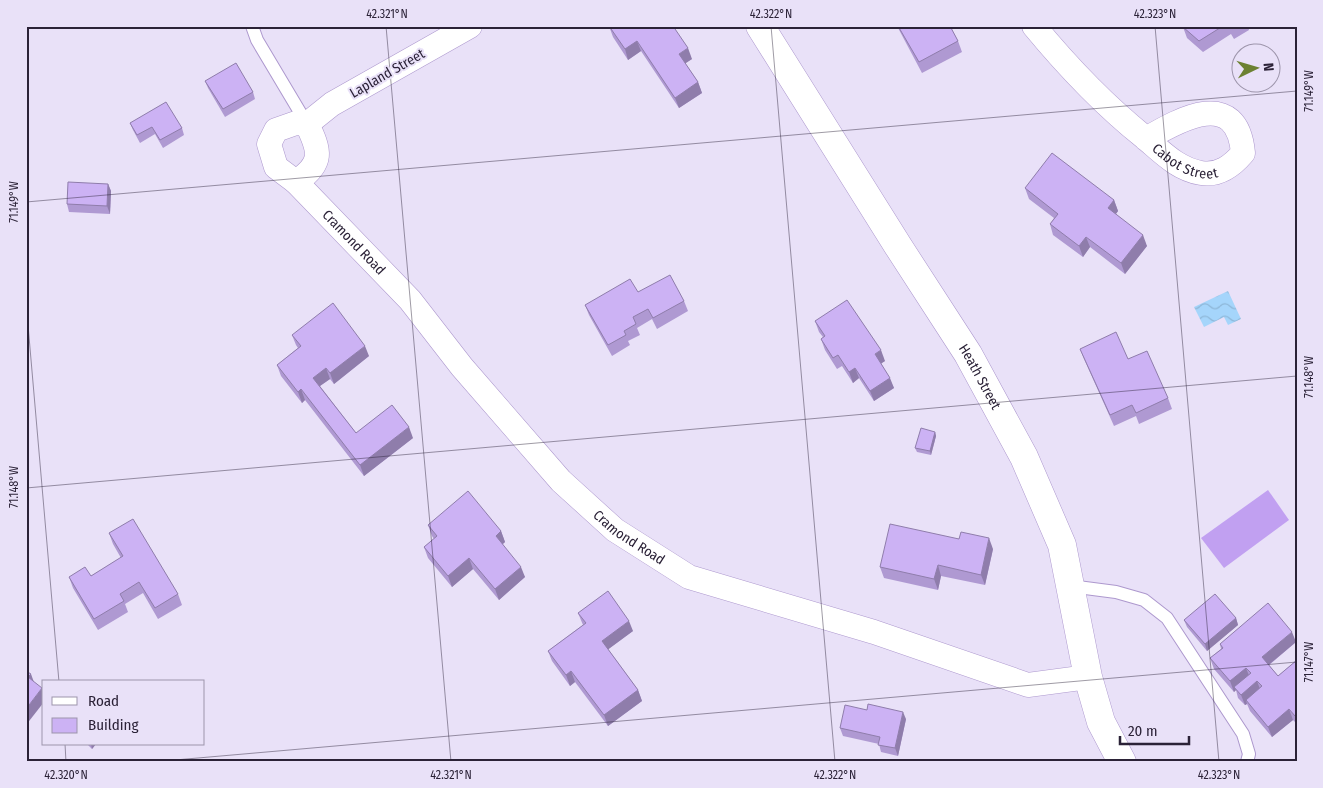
<svg xmlns="http://www.w3.org/2000/svg" width="1323" height="788" viewBox="0 0 1323 788" font-family="'Fira Sans Condensed',sans-serif">
  <style>
    .pitch { fill: #c1a0f1 }
    .water { fill: url(#water-waves) }
    .lines { fill: none; stroke-linecap: round; stroke-linejoin: round }
    .lane-casing { stroke: #ad98ce; stroke-width: 14 }
    .street-casing { stroke: #ad98ce; stroke-width: 25 }
    .secondary-casing { stroke: #ad98ce; stroke-width: 29 }
    .lane { stroke: #fff; stroke-width: 12 }
    .street { stroke: #fff; stroke-width: 24 }
    .secondary { stroke: #fff; stroke-width: 28 }
    .wall { fill: #af99d2 }
    .shaded-wall { fill: #8f7dab }
    .building { fill: #ccb2f4; stroke: #8f7dab }
    .ticks { fill: none; stroke: #2b2237; stroke-width: 1; stroke-opacity: 0.45 }
    .labels { text-anchor: middle; stroke-width: 4; stroke-linejoin: round; paint-order: stroke }
    .street-label { font-size: 14px; fill: #2b2237; stroke: #e9e1f8 }
    .neatline { fill: none; stroke: #2b2237; stroke-width: 2 }
    .ticks-label { font-size: 12px; text-anchor: middle; fill: #2b2237 }
  </style>
  <defs>
    <pattern id="water-waves" width="16" height="10" patternUnits="userSpaceOnUse" patternTransform="scale(1.25)"><rect width="16" height="10" fill="#a5d5fb"/><path d="M0 5q4-4 8 0t8 0" fill="none" stroke="#8eb7d8"/></pattern>
  </defs>
  <rect width="100%" height="100%" fill="#e9e1f8"/>
  <polygon class="pitch" points="1268,490 1289,520 1224,568 1201,538"/>
  <polygon class="water" points="1228,291 1241,319 1228,325 1224,317 1204,327 1194,307"/>
  <g class="lines">
    <g class="lane-casing">
      <g id="lane">
        <polyline points="252,26 257,40 307,124"/>
        <polyline points="1070,586 1116,592 1144,600 1167,618 1243,734 1249,754 1247,762"/>
      </g>
    </g>
    <g class="street-casing">
      <g id="street">
        <path id="s1" d="M 470,26 L 332,104 L 307,124 L 296,123 L 276,130 L 269,144 L 276,167 L 296,182 L 410,300 L 462,367 L 561,481 L 615,530 L 689,577 L 874,632 L 1028,685 L 1088,677"/>
        <path id="s2" d="M 1034,26 C 1067,66 1103,104 1144,137 C 1161,151 1177,169 1201,173 C 1219,176 1232,166 1243,153 C 1237,87 1180,119 1146,139"/>
        <path d="M 296,182 C 324,163 320,151 307,124"/>
      </g>
    </g>
    <g class="secondary-casing">
      <g id="secondary">
        <path id="s3" d="M 760,26 L 898,246 L 968,354 L 1024,457 L 1062,545 L 1088,677 L 1101,722 L 1122,762"/>
      </g>
    </g>
    <use href="#lane" class="lane"/>
    <use href="#street" class="street"/>
    <use href="#secondary" class="secondary"/>
  </g>
  <g class="wall">
    <polygon points="609,26 692,59 685,63 698,82 702,93 679,108 641,51 628,60 613,37"/>
    <polygon points="897,26 950,26 958,41 962,52 922,73"/>
    <polygon points="1185,26 1248,26 1249,30 1234,39 1231,34 1203,52 1187,38 1183,27"/>
    <polygon points="205,81 253,92 255,99 225,117 208,88"/>
    <polygon points="130,123 182,128 184,135 163,148 155,134 140,143 133,130"/>
    <polygon points="108,184 111,191 110,214 69,212 67,204"/>
    <polygon points="1025,188 1114,200 1118,211 1116,214 1147,246 1125,274 1090,247 1083,257 1053,235 1050,224 1054,218 1029,199"/>
    <polygon points="638,292 684,301 688,311 657,329 652,319 637,328 640,335 628,341 630,345 612,356 589,315 585,305"/>
    <polygon points="815,321 885,361 881,363 894,388 874,401 859,378 853,383 842,366 837,369 825,350 821,339 823,337 819,332"/>
    <polygon points="292,335 369,356 334,384 330,379 320,386 356,433 413,438 364,476 305,400 302,403 281,376 277,365 298,348 296,345"/>
    <polygon points="1080,349 1128,359 1168,398 1172,409 1139,424 1136,416 1114,426 1084,359"/>
    <polygon points="935,432 936,436 931,455 917,452 915,448"/>
    <polygon points="428,525 501,531 505,542 502,544 525,577 499,600 473,569 452,587 428,558 424,547 434,539 432,536"/>
    <polygon points="109,533 178,594 182,605 158,619 143,593 125,604 128,612 98,630 73,588 69,577 91,576 121,558 113,544"/>
    <polygon points="993,549 985,585 941,576 938,590 884,578 880,567"/>
    <polygon points="578,613 633,631 608,649 638,690 642,701 608,726 575,682 570,686 552,661 548,651 583,625"/>
    <polygon points="1236,618 1238,625 1207,651 1187,627 1184,620"/>
    <polygon points="1296,642 1269,665 1278,676 1297,660 1297,724 1293,720 1272,737 1250,711 1247,704 1245,705 1238,698 1236,690 1234,692 1214,669 1210,658 1221,649 1220,644"/>
    <polygon points="906,719 898,756 881,752 879,744 843,736 840,728"/>
    <polygon points="87,744 96,744 92,749"/>
  </g>
  <g class="shaded-wall">
    <polygon points="637,41 641,51 628,60 625,49"/>
    <polygon points="688,48 692,59 683,65 679,54"/>
    <polygon points="698,82 702,93 679,108 675,98"/>
    <polygon points="108,184 111,191 110,214 107,206"/>
    <polygon points="1114,200 1118,211 1112,219 1108,208"/>
    <polygon points="1143,235 1147,246 1125,274 1121,263"/>
    <polygon points="1086,237 1090,247 1083,257 1079,246"/>
    <polygon points="365,346 369,356 334,384 330,373"/>
    <polygon points="881,350 885,361 879,365 875,354"/>
    <polygon points="326,368 330,379 317,388 313,378"/>
    <polygon points="855,368 859,378 853,383 849,372"/>
    <polygon points="890,378 894,388 874,401 870,391"/>
    <polygon points="301,389 305,400 302,403 298,392"/>
    <polygon points="409,427 413,438 364,476 360,465"/>
    <polygon points="935,432 936,436 931,455 930,451"/>
    <polygon points="501,531 505,542 500,547 496,536"/>
    <polygon points="989,538 993,549 985,585 981,575"/>
    <polygon points="469,558 473,569 452,587 448,576"/>
    <polygon points="938,565 941,576 938,590 934,579"/>
    <polygon points="521,567 525,577 499,600 495,589"/>
    <polygon points="1236,618 1238,625 1207,651 1205,644"/>
    <polygon points="629,621 633,631 606,651 602,641"/>
    <polygon points="1292,632 1296,642 1266,667 1262,657"/>
    <polygon points="1246,668 1250,678 1234,687 1236,690 1234,692 1230,681"/>
    <polygon points="571,671 575,682 570,686 566,675"/>
    <polygon points="31,674 35,685 28,677"/>
    <polygon points="1257,681 1261,692 1246,700 1247,704 1245,705 1241,695"/>
    <polygon points="42,688 44,691 44,702 26,725 26,709"/>
    <polygon points="638,690 642,701 608,726 604,715"/>
    <polygon points="1289,709 1293,720 1272,737 1268,727"/>
    <polygon points="903,712 906,719 898,756 895,748"/>
    <polygon points="91,744 96,744 92,749"/>
  </g>
  <g class="building">
    <polygon points="609,26 673,26 688,48 679,54 698,82 675,98 637,41 625,49"/>
    <polygon points="898,26 950,26 958,41 919,62"/>
    <polygon points="1185,26 1223,26 1199,41 1183,27"/>
    <polygon points="236,63 253,92 223,109 205,81"/>
    <polygon points="166,102 182,128 160,140 152,127 137,135 130,123"/>
    <polygon points="1052,153 1114,200 1108,208 1143,235 1121,263 1086,237 1079,246 1050,224 1058,214 1025,188"/>
    <polygon points="68,182 108,184 107,206 67,204"/>
    <polygon points="670,275 684,301 653,318 648,309 633,317 636,324 624,331 626,335 608,345 585,305 630,279 638,292"/>
    <polygon points="847,300 881,350 875,354 890,378 870,391 855,368 849,372 838,355 833,358 821,339 825,336 815,321"/>
    <polygon points="333,303 365,346 330,373 326,368 313,378 356,433 392,405 409,427 360,465 301,389 298,392 277,365 301,346 292,335"/>
    <polygon points="1116,332 1128,359 1147,351 1168,398 1136,413 1132,405 1110,415 1080,349"/>
    <polygon points="921,428 935,432 930,451 915,448"/>
    <polygon points="468,491 501,531 496,536 521,567 495,589 469,558 448,576 424,547 437,536 428,525"/>
    <polygon points="133,519 178,594 155,608 139,582 120,594 124,601 94,619 69,577 85,567 91,576 123,556 109,533"/>
    <polygon points="890,524 959,539 961,532 989,538 981,575 938,565 934,579 880,567"/>
    <polygon points="608,591 629,621 602,641 638,690 604,715 571,671 566,675 548,651 586,623 578,613"/>
    <polygon points="1215,594 1236,618 1205,644 1184,620"/>
    <polygon points="1268,603 1292,632 1262,657 1278,676 1297,660 1297,715 1295,716 1289,709 1268,727 1246,700 1262,686 1257,681 1241,695 1234,687 1251,673 1246,668 1230,681 1210,658 1223,648 1220,644"/>
    <polygon points="26,671 31,674 28,677 42,688 26,709"/>
    <polygon points="868,704 903,712 895,748 878,745 880,737 840,728 845,705 867,710"/>
  </g>
  <path class="ticks" d="M 386,26 L 451,762M 771,26 L 835,762M 1155,26 L 1219,762M 26,202 L 1297,91M 26,302 L 59,682M 26,488 L 1297,376M 65,744 L 66,762M 152,762 L 1297,662"/>
  <g class="labels">
    <g class="street-label">
      <text transform="translate(387 73) rotate(-30)" y="5">Lapland Street</text>
      <text dy="5" stroke="none"><textPath href="#s2" startOffset="206">Cabot Street</textPath></text>
      <text dy="5" stroke="none"><textPath href="#s1" startOffset="371">Cramond Road</textPath></text>
      <text dy="5" stroke="none"><textPath href="#s3" startOffset="414">Heath Street</textPath></text>
      <text dy="5" stroke="none"><textPath href="#s1" startOffset="776">Cramond Road</textPath></text>
    </g>
  </g>
  <rect width="1323" height="788" fill="none" stroke="#e9e1f8" stroke-width="55"/>
  <rect x="42" y="680" width="162" height="65" fill="#e9e1f8" stroke="#9d95ab"/>
  <rect x="52" y="697" width="25" height="8" fill="#ffffff" stroke="#9d95ab"/>
  <text x="88" y="706" font-size="15" fill="#2b2237">Road</text>
  <rect x="52" y="718" width="25" height="15" fill="#ccb2f4" stroke="#9d95ab"/>
  <text x="88" y="730" font-size="15" fill="#2b2237">Building</text>
  <g transform="translate(1256 68) rotate(85)"><circle r="24" fill="#e9e1f8" stroke="#9d95ab"/>
  <path d="M0-4L9 19L0 12L-9 19Z" fill="#6c8132"/>
  <text y="-8" font-size="14" font-weight="bold" text-anchor="middle" fill="#2b2237">N</text>
  </g>
  <path d="M1120 736v8h69v-8" fill="none" stroke="#2b2237" stroke-width="2.5"/>
  <text x="1128" y="736" font-size="15" fill="#2b2237" stroke="#e9e1f8" stroke-width="4" paint-order="stroke">20 m</text>
  <rect x="28" y="28" width="1268" height="732" class="neatline"/>
  <g class="ticks-label">
    <text x="387" y="18">42.321°N</text>
    <text x="771" y="18">42.322°N</text>
    <text x="1155" y="18">42.323°N</text>
    <text transform="translate(1309 91) rotate(-90)" y="4">71.149°W</text>
    <text transform="translate(14 202) rotate(-90)" y="4">71.149°W</text>
    <text transform="translate(1309 377) rotate(-90)" y="4">71.148°W</text>
    <text transform="translate(14 487) rotate(-90)" y="4">71.148°W</text>
    <text transform="translate(1309 662) rotate(-90)" y="4">71.147°W</text>
    <text x="66" y="779">42.320°N</text>
    <text x="451" y="779">42.321°N</text>
    <text x="835" y="779">42.322°N</text>
    <text x="1219" y="779">42.323°N</text>
  </g>
</svg>
